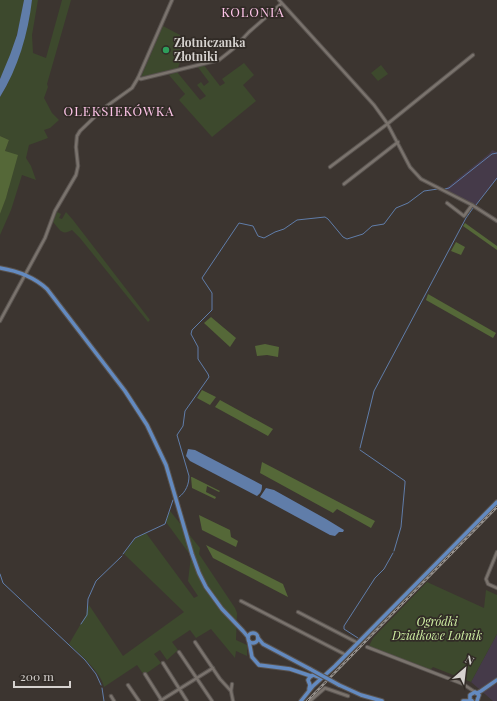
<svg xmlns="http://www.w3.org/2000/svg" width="497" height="701" viewBox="0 0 497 701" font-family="'Playfair Display',serif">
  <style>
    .industrial { fill: #453a49 }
    .green { fill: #3d492d }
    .forest { fill: #556838 }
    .water { fill: #607da9 }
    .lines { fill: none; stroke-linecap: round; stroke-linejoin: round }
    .stream { stroke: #607da9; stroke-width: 1 }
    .minor-casing { stroke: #59534f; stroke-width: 4.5 }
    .major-casing { stroke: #59534f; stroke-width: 5.5 }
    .minor { stroke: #7a736d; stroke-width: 2.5 }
    .major { stroke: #638ac0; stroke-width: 3.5 }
    .rail-casing { stroke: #97928e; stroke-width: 2.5 }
    .rail { stroke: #312b26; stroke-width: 1; stroke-dasharray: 3; stroke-linecap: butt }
    .major-bridge-casing { stroke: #59534f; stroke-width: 5.5; stroke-linecap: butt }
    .major-bridge { stroke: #638ac0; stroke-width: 3.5 }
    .leisure-dot { fill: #2e9e5b; stroke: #312b26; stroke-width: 1.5 }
    .labels { text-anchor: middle; stroke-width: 3.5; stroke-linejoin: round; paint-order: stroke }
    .poi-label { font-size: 12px; font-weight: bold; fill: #d6d2cf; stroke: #312b26; text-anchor: start }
    .park-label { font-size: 12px; font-style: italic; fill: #ceeea2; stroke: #312b26 }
    .neighbourhood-label { font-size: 13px; letter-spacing: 1px; fill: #fdc4e8; stroke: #312b26 }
  </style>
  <rect width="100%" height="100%" fill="#3c3530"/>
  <g class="industrial">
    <polygon points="492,150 497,152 497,179 474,207 445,189 490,153"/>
    <polygon points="497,634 497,701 493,701 471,682"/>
  </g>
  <g class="green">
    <path d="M 0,0 L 24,0 C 20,26 13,55 0,79 Z"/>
    <polygon points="32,0 38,0 32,35 33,53 46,58 62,0 71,0 47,84 48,87 44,98 52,113 59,120 50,128 44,130 48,138 29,145 26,158 31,166 36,180 22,175 11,210 0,235 0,214 9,188 5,151 9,140 0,136 0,97 7,85 22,47"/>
    <path d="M 163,26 L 180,35 C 183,46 182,57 178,68 L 141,77 Z"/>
    <polygon points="244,63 254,75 243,85 256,101 212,137 179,100 185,94 169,75 177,72 200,100 206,96 197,85 201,82 204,86 209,82 197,66 203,64 220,86 225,83 222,79"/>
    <polygon points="381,65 388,74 378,81 371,73"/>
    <path d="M 57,212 L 61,214 L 59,218 L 62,219 L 66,212 L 73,220 L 150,320 L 148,322 L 80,238 L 72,230 C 62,236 60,230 53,222 Z"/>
    <path d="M 170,511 L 200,548 L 199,554 L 235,608 L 237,613 L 236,640 L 247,645 L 247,656 L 236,651 L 235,658 L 211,629 L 196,638 L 190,630 L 172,642 L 178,650 L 167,660 L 160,650 L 154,654 L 161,663 L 144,675 L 137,665 L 104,687 C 101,672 80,654 69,644 L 86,615 L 89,605 L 123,656 L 184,612 L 124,554 L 135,539 L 146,533 L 194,598 L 198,596 L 188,581 L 191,556 L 166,522 Z"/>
    <polygon points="427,582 484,608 486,590 497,595 497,634 471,682 433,667 431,669 429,669 369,646 373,638"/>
  </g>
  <g class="forest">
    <polygon points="0,136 9,140 5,151 18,155 6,198 0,214"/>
    <polygon points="465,223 497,246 497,250 463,226"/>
    <polygon points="456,242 465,247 461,255 451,251"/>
    <polygon points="428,294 496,333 493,338 426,300"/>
    <polygon points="211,317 236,338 230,347 204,323"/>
    <polygon points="265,344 279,347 278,357 267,355 257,356 255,346"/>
    <polygon points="202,390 216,397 210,405 197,398"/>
    <polygon points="220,400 273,429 268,436 215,407"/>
    <polygon points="262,462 375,521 371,528 337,509 333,513 260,473"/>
    <polygon points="191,477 192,477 220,491 219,492 207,486 206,492 216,497 215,499 192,488"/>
    <polygon points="199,515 230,530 231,537 238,541 236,547 202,530"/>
    <polygon points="206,545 283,584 288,597 213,558"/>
  </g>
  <g class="water">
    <path d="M 24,0 L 32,0 C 28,34 18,68 0,97 L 0,79 L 10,55 L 17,35 Z"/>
    <path d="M 188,449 L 195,450 L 262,485 C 262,490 261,493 257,496 L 190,461 L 186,456 Z"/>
    <polygon points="266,488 274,490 326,519 344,530 343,532 339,532 335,536 330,535 260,497"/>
  </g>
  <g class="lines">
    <g class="stream">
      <polyline points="445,189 449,188 492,154 497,153"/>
      <polyline points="476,205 497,178"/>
      <polyline points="360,448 374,391 466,218 473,208"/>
      <polyline points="360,450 405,481 405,483 401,527 394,551"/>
      <path d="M 179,497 C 186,492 189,484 189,476 L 177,435 L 183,426 L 185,411 L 209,377 L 208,374 L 198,359 L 198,347 L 191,334 L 192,330 L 212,310 L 212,293 L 202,278 L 239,223 L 253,226 L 258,236 L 264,238 L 275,232 L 284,229 L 297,220 L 325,217 L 328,219 L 343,237 L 347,239 L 363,234 L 372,226 L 384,224 L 396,208 L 408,203 L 424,191 L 438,189"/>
      <polyline points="123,554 135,538 165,524 173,500"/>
      <polyline points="0,574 3,583 85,660 96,674 101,685"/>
      <polyline points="81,624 87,615 88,599 96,581 122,556"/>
      <polyline points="358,638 344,629 344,626 375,578 384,569 393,553"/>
      <polyline points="102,688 104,701"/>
    </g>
    <g class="minor-casing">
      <g id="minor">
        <polyline points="279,0 374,105 387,123 410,167 421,179 472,205 497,221"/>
        <polyline points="138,78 141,79 219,60 233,49 249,32 281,4"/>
        <polyline points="330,167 386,125 473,55"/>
        <polyline points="344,184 398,142"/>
        <polyline points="447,203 464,216 472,205"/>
        <polyline points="0,321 45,238 55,211 76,175 78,166 76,147 77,136 80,131 104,108 132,88 138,78 172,0"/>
        <polyline points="497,552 486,579 488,584 497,588"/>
        <polyline points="241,601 346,655"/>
        <polyline points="298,612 358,643"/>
        <polyline points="195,642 220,679 231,691"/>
        <polyline points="367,647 463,684 475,692"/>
        <polyline points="179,652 212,701"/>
        <polyline points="163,663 187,701"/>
        <polyline points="145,674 162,701"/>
        <polyline points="232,684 231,691 233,701"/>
        <polyline points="128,685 139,701"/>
        <polyline points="111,696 114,701"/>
        <polyline points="160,701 213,668"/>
        <polyline points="310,701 325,688 348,696"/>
      </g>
    </g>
    <g class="major-casing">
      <g id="major">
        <path d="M 0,268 C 18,271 34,277 47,289 L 125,391 L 147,425 L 166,465 L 192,554 L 199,573 L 206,587 L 222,609 L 243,631 L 248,637"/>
        <circle cx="253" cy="638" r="5"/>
        <polyline points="258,638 263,644 310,669"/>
        <polyline points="249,641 252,657 259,665 290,669 311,676"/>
        <polyline points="339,685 361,695 382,701"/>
        <polyline points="309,689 310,685 308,680 310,677 313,675 318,677 322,676"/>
        <polyline points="477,693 481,691 497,680"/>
        <polyline points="301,701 313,686 335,666 497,502"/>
        <polyline points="463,701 471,701"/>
        <polyline points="472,701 470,699 470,695 475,692 479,695 477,701"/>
      </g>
    </g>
    <use href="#minor" class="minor"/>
    <use href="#major" class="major"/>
    <g class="rail-casing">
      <polyline id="rail" points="307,701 497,507"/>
    </g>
    <use href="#rail" class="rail"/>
    <g class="major-bridge-casing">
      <polyline id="major-bridge" points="310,669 339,685"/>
    </g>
    <use href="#major-bridge" class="major-bridge"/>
  </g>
  <circle class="leisure-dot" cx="166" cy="50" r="4"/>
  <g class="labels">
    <g class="poi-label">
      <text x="174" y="47">Złotniczanka<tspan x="174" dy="14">Złotniki</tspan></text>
    </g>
    <g class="park-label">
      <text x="437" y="626">Ogródki<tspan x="437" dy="14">Działkowe Lotnik</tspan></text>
    </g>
    <g class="neighbourhood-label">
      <text x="253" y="17">KOLONIA</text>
      <text x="119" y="116">OLEKSIEKÓWKA</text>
    </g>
  </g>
  <g transform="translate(465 669) rotate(28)" stroke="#312b26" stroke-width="3" paint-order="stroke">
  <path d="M0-3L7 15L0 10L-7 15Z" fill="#d6d2cf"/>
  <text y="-6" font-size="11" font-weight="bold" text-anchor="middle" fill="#d6d2cf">N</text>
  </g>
  <path d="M14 681v6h56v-6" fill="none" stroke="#d6d2cf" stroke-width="2"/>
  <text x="20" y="681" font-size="12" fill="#d6d2cf" stroke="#312b26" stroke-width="3" paint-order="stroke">200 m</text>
</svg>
